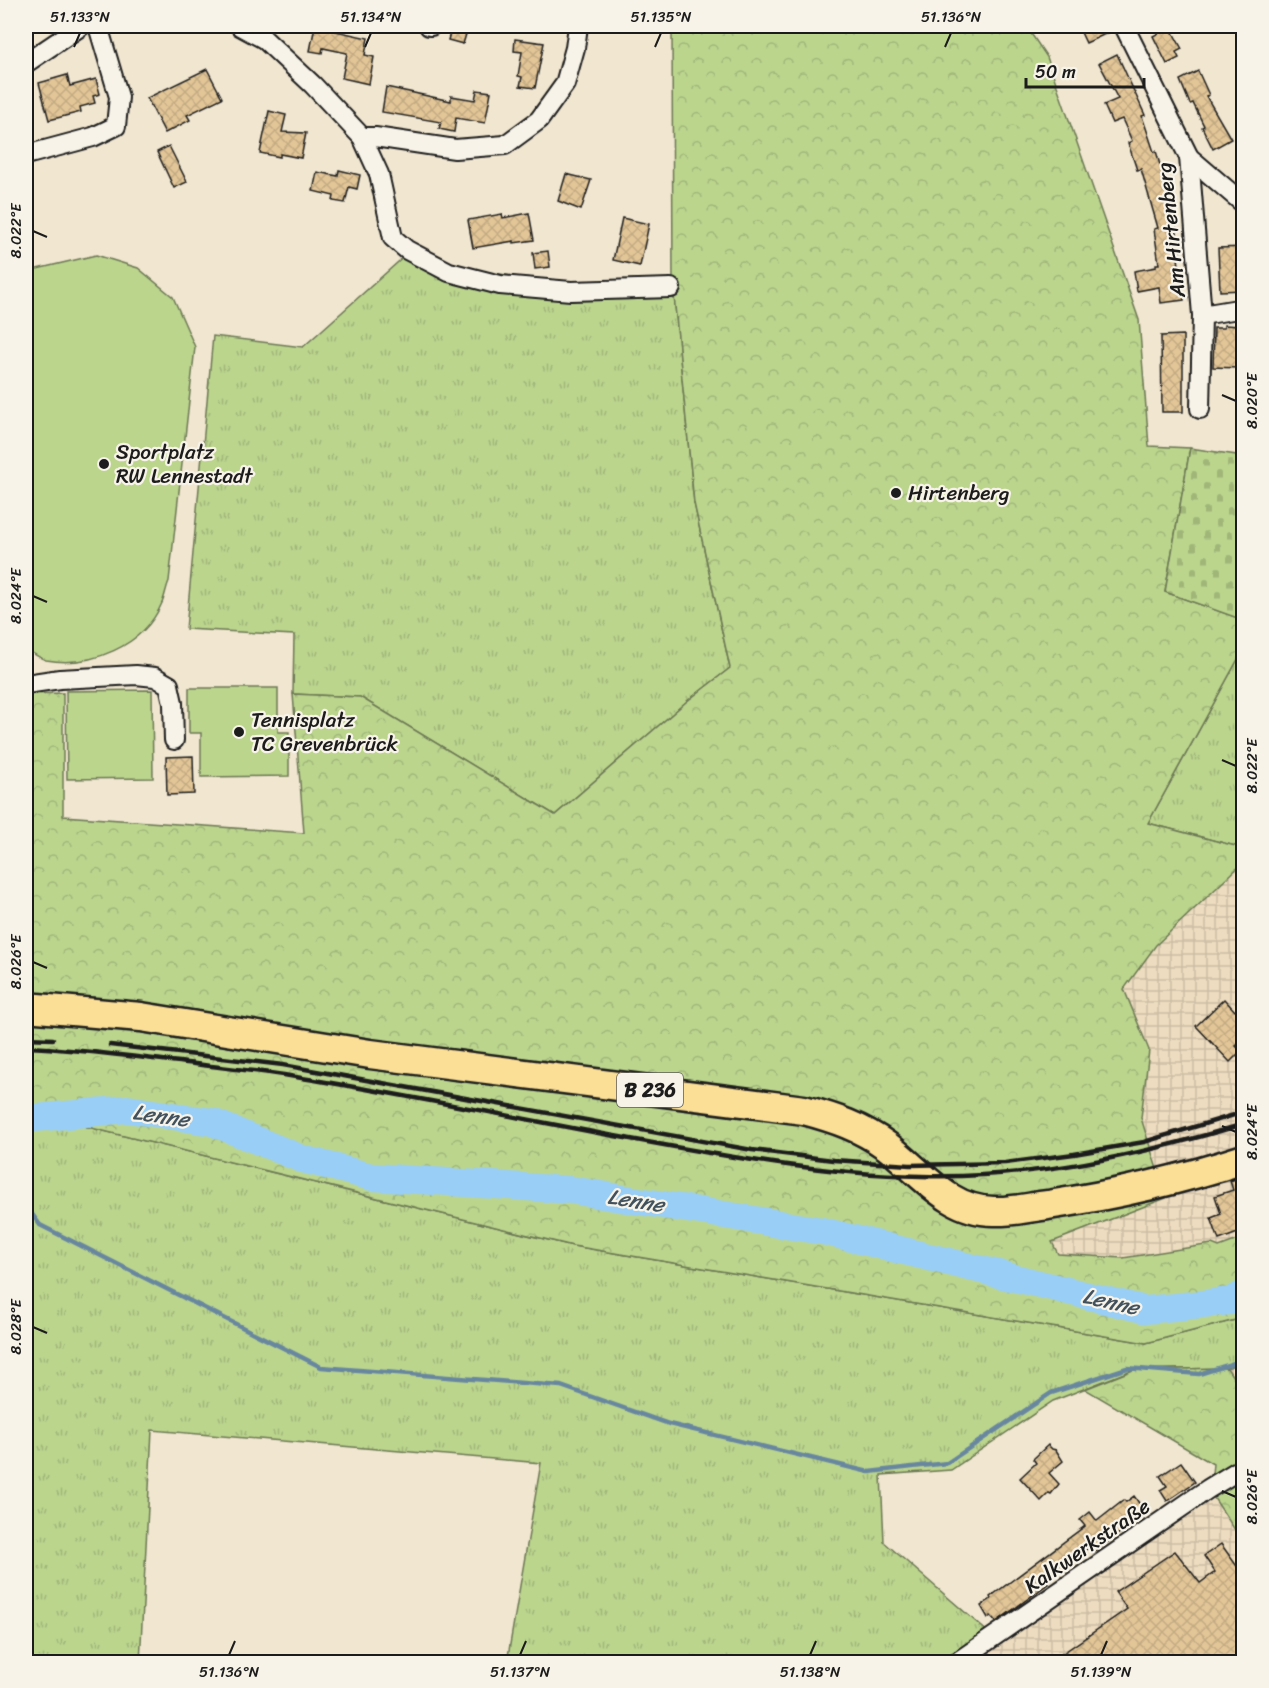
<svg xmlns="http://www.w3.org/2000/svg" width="1269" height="1688" viewBox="0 0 1269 1688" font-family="Sriracha,sans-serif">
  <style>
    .industrial { fill: url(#industrial-grid) }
    .grass { fill: url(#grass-tufts); stroke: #6c7854; stroke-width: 1.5 }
    .forest { fill: url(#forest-crowns); stroke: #6c7854; stroke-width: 1.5 }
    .cemetery { fill: url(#cemetery-stones); stroke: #6c7854; stroke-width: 1.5 }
    .green { fill: #bbd58d; stroke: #6c7854; stroke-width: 1.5 }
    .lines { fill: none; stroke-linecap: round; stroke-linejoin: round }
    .stream { stroke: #67879f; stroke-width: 4.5 }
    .river { stroke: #99cef7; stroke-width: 28 }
    .building { fill: url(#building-cross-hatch); stroke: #1c1c1c; stroke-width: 1.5 }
    .street-casing { stroke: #1c1c1c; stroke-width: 22 }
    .primary-casing { stroke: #1c1c1c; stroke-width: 33 }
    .street { stroke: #f7f3e8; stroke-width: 18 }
    .primary { stroke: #fbdf96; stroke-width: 28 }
    .rail { stroke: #1c1c1c; stroke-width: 4.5 }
    .ticks { fill: none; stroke: #1c1c1c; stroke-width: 2 }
    .poi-dot { fill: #1c1c1c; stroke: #f7f3e8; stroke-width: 2 }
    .labels { text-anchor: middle; stroke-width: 4.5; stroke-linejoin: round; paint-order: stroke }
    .shield { fill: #f7f3e8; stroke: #5e5c59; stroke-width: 1.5 }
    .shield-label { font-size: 20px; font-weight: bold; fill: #1c1c1c }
    .street-label { font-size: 21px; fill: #1c1c1c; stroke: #f7f3e8 }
    .poi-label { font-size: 21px; fill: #1c1c1c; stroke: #f7f3e8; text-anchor: start }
    .water-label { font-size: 22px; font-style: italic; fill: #42515e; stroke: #f7f3e8 }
    .neatline { fill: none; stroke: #1c1c1c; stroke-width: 2 }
    .ticks-label { font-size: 15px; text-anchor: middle; fill: #1c1c1c }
  </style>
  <defs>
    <pattern id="industrial-grid" width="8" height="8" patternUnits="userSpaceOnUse" patternTransform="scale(1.5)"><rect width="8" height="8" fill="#eddcbf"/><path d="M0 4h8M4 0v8" fill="none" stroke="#cbbca4"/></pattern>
    <pattern id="grass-tufts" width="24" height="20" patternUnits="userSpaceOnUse" patternTransform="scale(1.5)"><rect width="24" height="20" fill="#bbd58d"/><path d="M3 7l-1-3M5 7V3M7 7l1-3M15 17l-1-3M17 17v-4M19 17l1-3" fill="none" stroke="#a0b679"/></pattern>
    <pattern id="forest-crowns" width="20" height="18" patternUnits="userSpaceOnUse" patternTransform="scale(1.5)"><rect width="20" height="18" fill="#bbd58d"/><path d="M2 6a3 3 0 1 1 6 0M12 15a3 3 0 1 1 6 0" fill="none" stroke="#a0b679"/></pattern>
    <pattern id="cemetery-stones" width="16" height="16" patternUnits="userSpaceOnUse" patternTransform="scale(1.5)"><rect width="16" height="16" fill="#bbd58d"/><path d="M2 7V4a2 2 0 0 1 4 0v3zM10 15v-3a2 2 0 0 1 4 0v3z" fill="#a0b679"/></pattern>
    <pattern id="building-cross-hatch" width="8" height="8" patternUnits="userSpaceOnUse" patternTransform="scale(1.5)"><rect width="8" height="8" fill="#e3c697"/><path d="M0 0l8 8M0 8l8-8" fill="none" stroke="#c2aa82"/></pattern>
  </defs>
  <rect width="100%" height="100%" fill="#f1e6d0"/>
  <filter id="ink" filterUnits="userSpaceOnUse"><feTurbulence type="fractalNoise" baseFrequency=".0167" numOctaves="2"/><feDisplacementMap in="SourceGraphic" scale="12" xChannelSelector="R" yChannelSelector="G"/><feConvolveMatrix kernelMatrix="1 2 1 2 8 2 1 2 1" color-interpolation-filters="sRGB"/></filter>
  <g filter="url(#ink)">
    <g class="industrial">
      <polygon points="1243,863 1243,1238 1219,1247 1212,1244 1123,1258 1058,1254 1051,1242 1166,1198 1141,1118 1149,1050 1124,989 1156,945"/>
      <polygon points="1243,1362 1243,1392 1227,1368"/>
      <polygon points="1210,1492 1243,1542 1243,1662 966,1662"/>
    </g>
    <g class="grass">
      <polygon points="416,246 452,266 567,285 673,285 694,503 730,668 686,702 555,815 360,697 293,694 294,635 186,629 213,336 303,347"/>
      <polygon points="1243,650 1243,848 1148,823"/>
      <polygon points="26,1112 573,1246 1146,1343 1243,1318 1243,1362 1227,1368 1132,1370 1053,1401 951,1470 881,1475 884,1542 990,1634 949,1662 507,1662 541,1463 152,1430 140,1662 26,1662"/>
    </g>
    <g class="forest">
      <polygon points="672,26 1026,26 1047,57 1139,320 1149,446 1190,448 1165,592 1244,620 1243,650 1148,823 1243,848 1243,863 1156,945 1124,989 1149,1050 1141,1118 1166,1198 1052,1242 1058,1254 1123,1258 1212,1244 1219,1247 1243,1238 1243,1318 1146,1343 573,1246 26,1112 26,694 63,693 63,816 304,833 293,694 360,697 555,815 686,702 730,668 694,503 673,285"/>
      <polygon points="1227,1368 1243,1392 1243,1542 1210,1492 1213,1464 1085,1389 1133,1370"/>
    </g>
    <polygon class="cemetery" points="1190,448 1243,456 1243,620 1165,592"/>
    <g class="green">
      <path d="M 96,255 L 138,268 L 173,297 L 195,347 L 169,581 C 166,588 165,596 162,603 C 144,646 90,668 46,660 C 39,658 32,653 26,649 L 26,277 L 37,269 Z"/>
      <polygon points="189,688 278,688 278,732 289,732 289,776 201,777 201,733 189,733"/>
      <polygon points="152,690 153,778 67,779 66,691"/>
    </g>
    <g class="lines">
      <polyline class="stream" points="26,1206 40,1225 321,1367 561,1386 669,1424 869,1472 947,1463 1051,1393 1127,1368 1199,1374 1244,1360"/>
      <polyline class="river" points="26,1119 127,1109 212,1122 302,1159 372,1177 571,1190 822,1231 1146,1310 1231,1301 1244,1294"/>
    </g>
    <g class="building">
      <polygon points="315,26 332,26 331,30 368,38 365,55 374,57 369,84 342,78 347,53 323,48 322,53 310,51"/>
      <polygon points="452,26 467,31 463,44 448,40"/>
      <polygon points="1078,26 1113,26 1114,30 1086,43"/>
      <polygon points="1170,27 1182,49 1176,52 1179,58 1167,64 1153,36"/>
      <polygon points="515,39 544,43 535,88 520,86 522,77 518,76 522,52 514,51"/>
      <polygon points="1117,54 1145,115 1142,116 1154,152 1156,151 1169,196 1171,195 1180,251 1177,251 1184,300 1161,303 1159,287 1137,291 1134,271 1156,267 1156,264 1159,264 1154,229 1158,228 1141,169 1137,170 1128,143 1132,141 1122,119 1112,123 1104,105 1118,99 1099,63"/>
      <polygon points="207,69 222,98 187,115 190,120 165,133 147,98"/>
      <polygon points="1198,71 1209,95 1206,96 1231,139 1213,149 1202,127 1204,126 1193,103 1190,104 1180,80"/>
      <polygon points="67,75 70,86 96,79 100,94 93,96 95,103 80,107 81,112 49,120 39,83"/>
      <polygon points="386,87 451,101 451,96 475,100 477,90 491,92 485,123 456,118 454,132 439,129 441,122 382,112"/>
      <polygon points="269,111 286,115 282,132 306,133 301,158 280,154 280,157 260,153"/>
      <polygon points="169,146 187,182 174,188 157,152"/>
      <polygon points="339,170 360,175 357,189 349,187 345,203 333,201 334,196 313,191 317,172 338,176"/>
      <polygon points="566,174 591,180 581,210 558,201"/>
      <polygon points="529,213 534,240 514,243 514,241 473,248 468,220 502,214 503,218"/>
      <polygon points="622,218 649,224 640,266 613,260"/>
      <polygon points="1244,247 1244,290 1220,291 1218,248"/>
      <polygon points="548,251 550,267 535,269 533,253"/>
      <polygon points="1224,325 1239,326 1237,368 1213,367 1214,328 1224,328"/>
      <polygon points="1183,335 1183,412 1162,412 1161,336"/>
      <polygon points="193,756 194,794 167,795 166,757"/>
      <polygon points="1224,999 1235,1011 1244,1003 1244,1039 1236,1046 1241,1051 1230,1062 1196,1026"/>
      <polygon points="1244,1176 1244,1220 1239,1221 1243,1231 1219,1240 1211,1218 1221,1214 1215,1196 1233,1190 1230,1181"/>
      <polygon points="1048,1445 1052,1449 1056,1450 1063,1461 1049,1473 1059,1484 1051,1494 1049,1493 1041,1501 1020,1478 1036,1463 1033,1459"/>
      <polygon points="1181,1462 1195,1482 1167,1501 1160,1490 1167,1486 1160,1476"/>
      <polygon points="1134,1496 1146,1513 1093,1553 1088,1548 1067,1564 1066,1571 1060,1570 1046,1582 1048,1584 996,1622 991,1616 988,1618 981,1606 991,1599 990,1597 1085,1526 1080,1520 1090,1512 1097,1521 1124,1500 1126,1502"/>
      <polygon points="1221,1544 1244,1576 1244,1662 1050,1662 1127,1609 1115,1592 1175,1551 1200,1583 1215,1572 1204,1556"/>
    </g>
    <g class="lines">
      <g class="street-casing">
        <g id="street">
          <polyline points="240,26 264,39 313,85 362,137 379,174 393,238 407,250 449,272 500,285 571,291 671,288"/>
          <polyline points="429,26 431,26"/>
          <polyline points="1124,26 1189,157 1202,315 1200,409"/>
          <polyline points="26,63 81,26"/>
          <polyline points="362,137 375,137 455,149 505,145 539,120 565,84 575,48 578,26"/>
          <polyline points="26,155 93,137 116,126 119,97 98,26"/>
          <polyline points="1189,157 1244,204"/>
          <polyline points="1202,315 1244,308"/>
          <polyline points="26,684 60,679 136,675 155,677 169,685 173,703 174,740"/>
          <polyline points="957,1662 1208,1489 1244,1467"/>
        </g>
      </g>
      <g class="primary-casing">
        <path id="primary" d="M 26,1007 L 141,1017 L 370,1054 L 804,1110 C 834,1118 861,1127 887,1146 C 909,1163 927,1184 950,1198 C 963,1206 979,1211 994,1211 C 1012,1212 1030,1207 1048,1205 C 1114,1195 1180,1180 1244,1159"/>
      </g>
      <use href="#street" class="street"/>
      <use href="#primary" class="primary"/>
      <g class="rail">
        <polyline points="26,1038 53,1039"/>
        <polyline points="110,1045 283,1065 752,1150 833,1160 910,1165 1005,1163 1074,1154 1144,1142 1244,1112"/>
        <path d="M 26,1047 C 77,1049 128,1056 180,1062 C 214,1067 250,1070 284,1075 C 396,1093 508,1116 620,1137 C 719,1155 819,1174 921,1176 C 1033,1179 1137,1156 1244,1124"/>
      </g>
    </g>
  </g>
  <path class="ticks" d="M 74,47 L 80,33M 365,47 L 371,33M 655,47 L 661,33M 945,47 L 951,33M 33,231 L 47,237M 1222,395 L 1236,401M 33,596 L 47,602M 1222,760 L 1236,766M 33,962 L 47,968M 1222,1126 L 1236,1132M 33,1327 L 47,1333M 1222,1491 L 1236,1497M 229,1655 L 235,1641M 520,1655 L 526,1641M 810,1655 L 816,1641M 1101,1655 L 1107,1641"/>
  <g class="poi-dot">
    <circle cx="104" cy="464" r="6"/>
    <circle cx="896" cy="493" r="6"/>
    <circle cx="239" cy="732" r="6"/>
  </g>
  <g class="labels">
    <rect class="shield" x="617" y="1073" width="66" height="34" rx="4.5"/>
    <g class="shield-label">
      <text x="650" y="1097">B 236</text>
    </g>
    <g class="street-label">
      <text transform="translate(1171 230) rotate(-96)" y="7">Am Hirtenberg</text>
      <text transform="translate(1087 1546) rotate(-35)" y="7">Kalkwerkstraße</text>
    </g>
    <g class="poi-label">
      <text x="116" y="459">Sportplatz<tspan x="116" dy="24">RW Lennestadt</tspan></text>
      <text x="908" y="500">Hirtenberg</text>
      <text x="251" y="727">Tennisplatz<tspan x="251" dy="24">TC Grevenbrück</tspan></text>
    </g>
    <g class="water-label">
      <text transform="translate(161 1115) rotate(8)" y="8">Lenne</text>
      <text transform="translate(636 1200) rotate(9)" y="8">Lenne</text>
      <text transform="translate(1111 1301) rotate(13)" y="8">Lenne</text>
    </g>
  </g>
  <rect width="1269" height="1688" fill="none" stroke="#f7f3e8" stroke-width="66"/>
  <path d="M1026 78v9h118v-9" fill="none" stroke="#1c1c1c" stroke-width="3"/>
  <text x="1035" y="78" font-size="18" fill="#1c1c1c" stroke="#f7f3e8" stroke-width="4.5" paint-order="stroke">50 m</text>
  <rect x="33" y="33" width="1203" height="1622" class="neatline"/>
  <g class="ticks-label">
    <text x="80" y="22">51.133°N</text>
    <text x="371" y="22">51.134°N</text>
    <text x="661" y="22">51.135°N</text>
    <text x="951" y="22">51.136°N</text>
    <text transform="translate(16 231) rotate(-90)" y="5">8.022°E</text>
    <text transform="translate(1252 401) rotate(-90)" y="5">8.020°E</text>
    <text transform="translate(16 596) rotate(-90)" y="5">8.024°E</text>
    <text transform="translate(1252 766) rotate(-90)" y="5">8.022°E</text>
    <text transform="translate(16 962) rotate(-90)" y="5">8.026°E</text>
    <text transform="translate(1252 1132) rotate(-90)" y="5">8.024°E</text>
    <text transform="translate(16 1327) rotate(-90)" y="5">8.028°E</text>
    <text transform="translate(1252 1497) rotate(-90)" y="5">8.026°E</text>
    <text x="229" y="1677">51.136°N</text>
    <text x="520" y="1677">51.137°N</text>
    <text x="810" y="1677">51.138°N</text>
    <text x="1101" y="1677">51.139°N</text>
  </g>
</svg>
